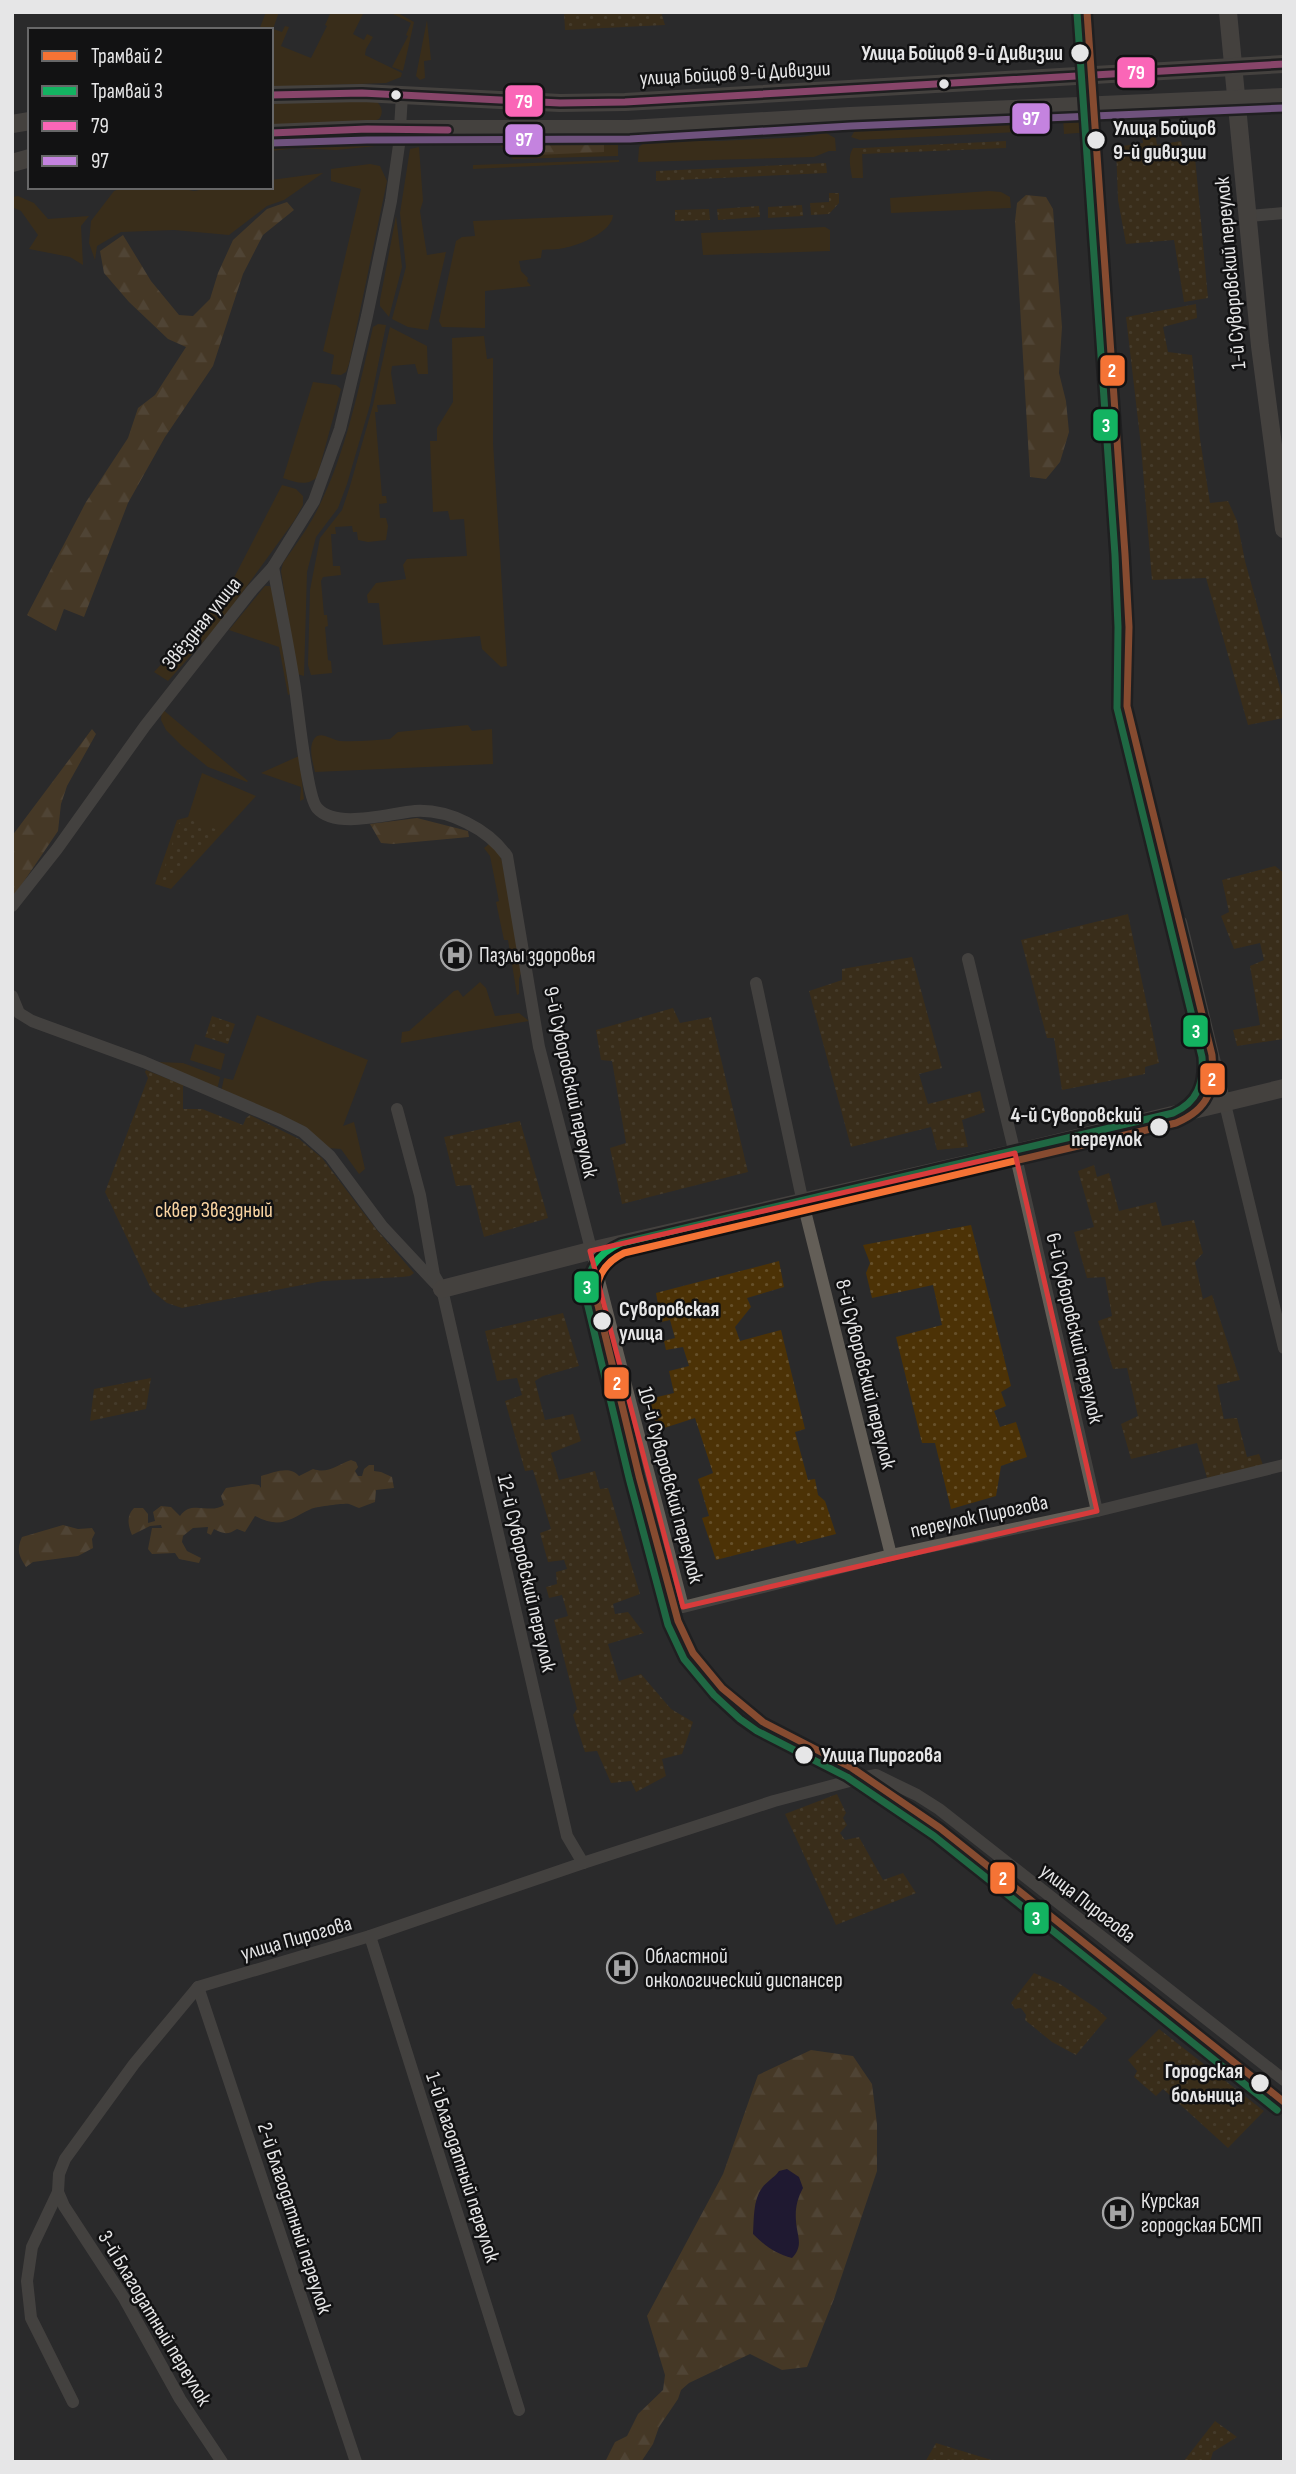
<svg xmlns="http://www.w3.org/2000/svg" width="1296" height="2474" viewBox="0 0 1296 2474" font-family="'Sofia Sans Condensed',sans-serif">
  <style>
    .grass { fill: #4c3206 }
    .forest { fill: url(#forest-firs) }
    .park { fill: url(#park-dots) }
    .water { fill: #120539 }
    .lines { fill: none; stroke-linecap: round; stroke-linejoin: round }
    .street { stroke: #635e57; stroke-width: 12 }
    .secondary { stroke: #645d56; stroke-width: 18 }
    .bus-1-casing { stroke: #121213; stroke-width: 12 }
    .bus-2-casing { stroke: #121213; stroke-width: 12 }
    .bus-1 { stroke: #fa66b7; stroke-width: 7 }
    .bus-2 { stroke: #c483df; stroke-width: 7 }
    .tram-1-casing { stroke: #121213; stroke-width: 12 }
    .tram-2-casing { stroke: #121213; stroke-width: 12 }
    .tram-1 { stroke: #f57335; stroke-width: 7 }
    .tram-2 { stroke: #13b361; stroke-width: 7 }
    .marked { fill: none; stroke: #d83b3b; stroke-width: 5; stroke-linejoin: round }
    .stop-dot { fill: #e6e6e7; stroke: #121213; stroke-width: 2.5 }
    .labels { text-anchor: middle; stroke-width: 5; stroke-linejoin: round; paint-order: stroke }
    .stop-label { font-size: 21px; font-weight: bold; fill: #e6e6e7; stroke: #121213; text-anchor: end }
    .street-label { font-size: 21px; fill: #e6e6e7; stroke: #121213 }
    .poi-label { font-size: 21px; fill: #e6e6e7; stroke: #121213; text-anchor: start }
    .park-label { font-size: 21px; fill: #fad4a2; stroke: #121213 }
    .line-badge { stroke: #121213; stroke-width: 2.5 }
    .badge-label { font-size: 19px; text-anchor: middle; font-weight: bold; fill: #fff }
  </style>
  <defs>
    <pattern id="forest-firs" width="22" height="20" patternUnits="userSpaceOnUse" patternTransform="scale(1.75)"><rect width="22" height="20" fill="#674a1f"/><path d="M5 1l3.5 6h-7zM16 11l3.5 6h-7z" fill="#7d6440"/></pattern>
    <pattern id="park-dots" width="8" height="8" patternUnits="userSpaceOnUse" patternTransform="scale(1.75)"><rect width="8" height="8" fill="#4c3206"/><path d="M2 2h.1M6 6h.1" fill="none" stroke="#66502a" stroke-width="1.8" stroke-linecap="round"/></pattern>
  </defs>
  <rect width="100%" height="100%" fill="#2a2a2b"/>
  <g class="grass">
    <polygon points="266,12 279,12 273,29 282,32 285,26 289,27 281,46 311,58 327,26 325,25 330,14 326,12 364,12 353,34 364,40 367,34 373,37 366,49 365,55 402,73 401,77 386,83 271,87 271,30 259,30"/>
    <polygon points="389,12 396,12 414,22 403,71 392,67 408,36 406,35 411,23"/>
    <polygon points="427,20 431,60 424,61 425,78 420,80 416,76"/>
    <path d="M 375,100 C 382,106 384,112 379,119 L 372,122 L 271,126 L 271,102 Z"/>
    <polygon points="1090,115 1091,132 1064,134 1063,117"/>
    <polygon points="1016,118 1018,132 860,140 851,137 857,127"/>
    <polygon points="826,133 835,138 836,151 829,151 814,157 638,162 639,147 648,139 718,141 801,137"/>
    <polygon points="382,136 389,143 386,145 336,150 298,148 271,151 271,139"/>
    <polygon points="613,139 618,143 618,156 513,159 496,141"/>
    <polygon points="419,147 423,201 420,211 427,255 446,252 428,330 408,327 392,319 406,267 400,213 410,149"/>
    <path d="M 853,148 L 862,148 L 863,178 L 852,178 C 851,168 847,157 853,148 Z"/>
    <polygon points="619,160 619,162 473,169 473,165"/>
    <polygon points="370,164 380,166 387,181 349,364 346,372 341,375 331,374 334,355 323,351 361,189 331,181 331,169"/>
    <polygon points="323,173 284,200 267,206 229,235 174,230 121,232 97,246 95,260 89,243 91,221 114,191 125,187 174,187 194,191 218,187 271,187 271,180"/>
    <polygon points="989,191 1001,192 1010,197 1011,208 891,213 890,198"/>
    <polygon points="18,196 34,203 48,219 89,216 81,226 83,265 70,257 29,249 38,235 21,211 12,207 12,197"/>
    <path d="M 613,215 C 612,232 580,245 564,248 C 557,250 549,249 542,250 L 541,258 L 519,261 L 521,271 L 528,278 L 527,281 L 531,286 L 485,291 L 485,328 L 442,327 L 439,321 L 456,241 L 462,237 L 475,236 L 473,221 Z"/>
    <polygon points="396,216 402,267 389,317 380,306 380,300"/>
    <polygon points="825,227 830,230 830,251 703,255 701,233"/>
    <path d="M 378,324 L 386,325 L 370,405 L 347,484 L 338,508 L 316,537 L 307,572 L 304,676 L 297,674 L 281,571 L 283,563 C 293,548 304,534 313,518 C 345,459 358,391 373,327 Z"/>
    <polygon points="390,327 427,346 428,374 418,374 415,364 392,366 391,373 396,404 377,405 378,412 375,412 382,496 386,496 387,503 379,504 380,518 386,518 388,526 386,540 368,542 358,540 357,532 353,532 352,526 335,527 336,534 331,534 333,566 340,566 341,575 323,577 321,581 324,615 327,615 328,626 325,627 328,660 331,661 332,673 311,675 308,665 310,590 320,538 342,510 350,486 373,405"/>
    <polygon points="484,336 487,359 493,358 493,443 507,666 501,667 482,649 480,636 383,645 379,603 368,603 367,595 376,583 406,579 403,565 407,559 467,556 464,519 450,520 448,511 433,512 430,441 437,441 437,428 453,402 452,338"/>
    <path d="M 313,382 L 336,385 L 341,389 L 317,477 C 307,487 295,482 283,478 Z"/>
    <polygon points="282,485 296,489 303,496 303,505 294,521 220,623 168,681 154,672 224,597"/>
    <polygon points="265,586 270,586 272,589 290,694 288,695 279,647 229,630"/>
    <polygon points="162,709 248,781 247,782 208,767 182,746 166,730 161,720"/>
    <path d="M 468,725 L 472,731 L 492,729 L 493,764 L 315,772 C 313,763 308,748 314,739 C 320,730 331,740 340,741 C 356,742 374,740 390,739 L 398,732 Z"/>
    <polygon points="299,756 304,799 300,801 301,787 261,773"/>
    <polygon points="202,773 256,796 171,889 155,884 177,820 188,817"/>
    <polygon points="489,844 498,852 502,861 522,970 519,979 519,994 517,995 508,940 504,940 496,902 499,901 490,856 484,848"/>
    <polygon points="480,982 486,988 495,1016 519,1013 529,1021 401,1043 402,1032 409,1031 454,991 458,990 463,997"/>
    <polygon points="257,1015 368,1060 343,1126 354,1122 365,1169 359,1174 341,1149 328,1148 302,1125 221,1092 224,1078 233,1080"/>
    <polygon points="195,1044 225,1054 221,1070 190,1060"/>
    <polygon points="157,1062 183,1063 220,1077 217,1090"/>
  </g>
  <g class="forest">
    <polygon points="500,143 604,143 604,152 514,156"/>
    <polygon points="1026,195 1046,197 1053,209 1062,327 1059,373 1066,401 1069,432 1060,462 1046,479 1030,477 1015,221 1017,203"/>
    <polygon points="287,202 294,210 263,235 243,274 213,366 165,437 128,503 84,617 64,609 56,631 27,615 86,502 128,438 138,408 155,395 186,347 168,339 129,302 104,273 100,251 123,235 151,281 179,315 193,316 210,299 218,273 233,240 267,209"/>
    <polygon points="92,729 96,734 67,786 61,804 58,831 12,899 12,836"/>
    <polygon points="417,818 468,831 469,837 393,844 381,843 370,824"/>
    <path d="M 351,1460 L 356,1462 L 358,1467 L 355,1471 L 358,1476 L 362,1476 L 364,1469 L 369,1465 L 374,1465 L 374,1471 L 381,1472 L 392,1477 L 394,1488 L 376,1490 L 375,1502 L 359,1508 C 355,1507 353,1505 349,1504 C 345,1503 315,1507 311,1509 C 288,1520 281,1529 255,1516 L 245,1532 L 237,1529 C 228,1535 223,1534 214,1529 L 211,1535 L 207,1533 L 208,1527 L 193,1528 L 183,1536 L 182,1542 L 187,1551 L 201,1558 L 199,1563 L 179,1559 L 175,1553 L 152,1554 L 148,1549 L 152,1528 L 162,1528 L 161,1525 L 150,1526 L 132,1535 C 128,1525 126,1516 134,1508 L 143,1508 L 148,1514 L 148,1523 L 155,1521 L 153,1512 L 161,1506 L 171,1507 L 180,1516 C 191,1499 210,1515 224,1505 L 221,1496 L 226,1488 L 252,1484 L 259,1485 L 261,1488 L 261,1476 C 274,1473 289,1465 299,1476 L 313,1469 C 328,1474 337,1465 351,1460 Z"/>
    <path d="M 63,1525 L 78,1529 L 92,1528 L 95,1533 L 92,1539 L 93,1548 L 78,1556 L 33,1562 L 26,1567 C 19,1556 16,1550 22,1537 Z"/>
    <polygon points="811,2050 853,2056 872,2084 877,2124 877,2171 834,2299 807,2367 782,2370 750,2354 689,2383 681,2390 678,2399 659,2427 653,2444 641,2462 605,2462 615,2442 627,2436 638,2414 663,2390 665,2375 647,2316 723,2174 758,2075"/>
  </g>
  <g class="park">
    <polygon points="564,12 661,12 665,25 565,30"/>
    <polygon points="1154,125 1157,145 1181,141 1184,156 1195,157 1208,298 1184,302 1174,240 1126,244 1118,200 1116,147 1143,143 1141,126"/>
    <polygon points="1006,141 1006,148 862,154 862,148"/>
    <polygon points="826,163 827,173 656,181 656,171"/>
    <polygon points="829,193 839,193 839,203 829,214 811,215 810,203 829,202"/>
    <polygon points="802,205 803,216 768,218 768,207"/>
    <polygon points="759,206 760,217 718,220 717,209"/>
    <polygon points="709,209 710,220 675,221 675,210"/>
    <polygon points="1196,304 1197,318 1163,327 1168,352 1192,355 1200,439 1210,503 1228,501 1237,521 1245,561 1284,703 1284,718 1248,725 1206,578 1152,580 1141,446 1126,317"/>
    <polygon points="190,820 218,830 171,884 160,881 179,823"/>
    <polygon points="1275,866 1284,873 1284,1039 1237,1046 1233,1030 1260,1025 1250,966 1264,960 1260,943 1234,949 1221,916 1229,912 1222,880"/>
    <polygon points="1128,914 1159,1063 1145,1067 1145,1074 1062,1090 1054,1038 1047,1038 1021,940"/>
    <polygon points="912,957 942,1068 919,1074 928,1104 980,1091 985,1112 962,1120 968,1147 937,1150 931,1127 851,1147 809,991 842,980 842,969"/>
    <polygon points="673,1008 680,1023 711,1017 748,1172 622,1204 610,1148 626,1143 612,1061 601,1060 596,1030"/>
    <polygon points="212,1016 235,1024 228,1044 205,1037"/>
    <polygon points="146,1070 183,1085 183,1109 202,1109 243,1125 246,1118 250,1115 299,1139 322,1158 376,1229 414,1273 410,1276 402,1277 323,1281 182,1308 167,1303 152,1291 105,1192 148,1078 145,1072"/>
    <polygon points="520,1121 548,1218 484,1237 471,1185 456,1186 444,1137"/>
    <polygon points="1094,1165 1097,1177 1109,1173 1119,1211 1156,1202 1162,1226 1194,1220 1203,1253 1195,1262 1203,1299 1212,1295 1240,1380 1217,1385 1224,1419 1237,1418 1247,1457 1259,1454 1263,1465 1207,1478 1197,1443 1131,1459 1121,1424 1138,1416 1127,1368 1113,1369 1098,1321 1112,1316 1105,1277 1087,1278 1074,1232 1094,1227 1078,1171"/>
    <polygon points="971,1225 1011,1386 1001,1392 1006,1406 994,1411 1000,1427 1016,1422 1027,1457 1001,1466 996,1496 951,1509 935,1443 922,1443 896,1337 942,1325 933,1285 872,1298 866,1273 870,1263 863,1245"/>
    <polygon points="779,1261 784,1287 747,1298 751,1307 735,1327 740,1341 781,1330 805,1429 795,1432 808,1480 815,1479 818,1495 825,1501 836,1534 797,1544 795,1540 716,1560 702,1518 709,1516 698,1479 713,1473 695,1418 658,1430 649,1399 674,1393 669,1371 689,1366 683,1347 666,1350 664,1341 675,1338 670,1320 661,1322 656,1293"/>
    <polygon points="563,1313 579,1366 543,1376 535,1381 545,1420 573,1414 581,1441 551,1453 559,1480 595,1471 600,1489 608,1488 640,1594 613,1604 615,1614 628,1612 644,1633 608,1644 619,1681 641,1674 671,1709 693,1722 682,1754 662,1759 666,1776 636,1792 631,1781 611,1783 597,1751 585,1752 573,1715 577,1709 554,1620 568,1616 562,1595 549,1598 546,1587 557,1584 556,1572 567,1569 564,1560 548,1562 540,1533 551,1529 533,1470 525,1471 505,1401 522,1395 517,1378 497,1381 485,1331"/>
    <polygon points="151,1378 146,1409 90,1421 94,1389"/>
    <polygon points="837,1794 846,1813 843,1818 847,1825 840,1833 845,1840 859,1837 883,1880 903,1873 916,1893 836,1925 785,1814"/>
    <polygon points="1034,1973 1060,1984 1096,2008 1107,2018 1076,2055 1052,2042 1025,2020 1026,2015 1021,2008 1015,2009 1011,2003"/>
    <polygon points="1159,2029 1264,2111 1228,2148 1163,2089 1156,2096 1134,2077 1137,2071 1128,2060"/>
    <polygon points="1215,2421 1237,2437 1213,2452 1210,2462 1183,2462"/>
    <polygon points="936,2443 998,2462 925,2462"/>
  </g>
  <path class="water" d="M 787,2169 L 799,2177 L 803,2188 C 797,2199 795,2209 796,2221 C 797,2237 804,2245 792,2258 C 776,2254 765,2246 753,2234 C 754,2219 753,2200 762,2188 C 767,2181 774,2178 779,2171 Z"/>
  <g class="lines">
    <g class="street">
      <polyline points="1082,12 1088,105"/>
      <polyline points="1249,216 1284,213"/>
      <path d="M 273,567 C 280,605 288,644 294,682 C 298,705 306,795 317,808 C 336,830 390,813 415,811 C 449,809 488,829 507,856 L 539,1047 L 683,1607 L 891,1555 L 1097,1511 L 1284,1465"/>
      <polyline points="12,906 57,849 145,726 252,590 273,567 314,501 340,429 367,316 391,201 399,145 402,95"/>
      <polyline points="1181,922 1284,1348"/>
      <polyline points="968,959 1018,1166 1097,1511"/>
      <polyline points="756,983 803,1203 891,1555"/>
      <polyline points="12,996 19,1013 32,1021 144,1062 279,1120 303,1132 330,1156 382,1226 436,1284"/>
      <polyline points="397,1109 420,1195 434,1275 442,1289 567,1836 583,1863"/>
      <polyline points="780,1733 861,1778"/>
      <polyline points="370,1936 519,2410"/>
      <polyline points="198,1987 356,2462"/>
      <polyline points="58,2192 64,2206 124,2298 180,2399 222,2462"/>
      <polyline points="73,2402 31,2318 27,2281 32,2247 58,2192 59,2174 65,2159 134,2064 198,1987 370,1936 583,1863 774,1801 861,1778 876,1775 917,1795 939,1809 1284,2080"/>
    </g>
    <g class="secondary">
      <polyline points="1228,12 1260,346 1284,529"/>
      <polyline points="271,95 362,93 560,103 625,102 1284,64"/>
      <polyline points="12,124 30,121"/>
      <polyline points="271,133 367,129 629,129 850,116 1284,97"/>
      <polyline points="12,163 30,158"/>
      <polyline points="442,1289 590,1251 1015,1153 1284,1088"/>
    </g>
    <g class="bus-1-casing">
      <g id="bus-1">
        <polyline points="271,95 362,93 560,103 625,102 1284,64"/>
        <polyline points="271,133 367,129 448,130"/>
      </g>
    </g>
    <g class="bus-2-casing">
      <polyline id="bus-2" points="271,143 367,140 630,139 851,126 1284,108"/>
    </g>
    <use href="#bus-1" class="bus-1"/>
    <use href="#bus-2" class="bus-2"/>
    <g class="tram-1-casing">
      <path id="tram-1" d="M 1087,12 L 1125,554 L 1129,627 L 1127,706 L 1212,1055 C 1215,1089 1209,1109 1176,1123 L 624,1253 C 605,1262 596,1276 596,1297 L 639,1476 L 678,1621 L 693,1653 L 722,1688 L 763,1722 L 852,1768 L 940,1828 L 1284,2102"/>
    </g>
    <g class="tram-2-casing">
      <path id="tram-2" d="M 1077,13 L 1115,555 L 1118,627 L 1117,708 L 1202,1057 C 1204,1083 1198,1102 1173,1113 L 621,1243 C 596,1254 586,1271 586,1298 L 629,1478 L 668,1625 L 684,1659 L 714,1695 L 740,1719 L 757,1731 L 847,1777 L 934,1836 L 1277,2110"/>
    </g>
    <use href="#tram-1" class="tram-1"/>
    <use href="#tram-2" class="tram-2"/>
  </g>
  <path d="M0 0H1296V2474H0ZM 1015,1153 L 1097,1511 L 683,1607 L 590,1251 Z" fill="#2a2a2b" fill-opacity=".55" fill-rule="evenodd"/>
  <path class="marked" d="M 1015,1153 L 1097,1511 L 683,1607 L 590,1251 Z"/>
  <defs>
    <g id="hospital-ring" transform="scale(1.575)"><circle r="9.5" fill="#121213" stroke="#a4a4a5" stroke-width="1.5"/><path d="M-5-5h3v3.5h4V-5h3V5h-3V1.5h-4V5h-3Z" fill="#a4a4a5"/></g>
  </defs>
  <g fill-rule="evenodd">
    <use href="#hospital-ring" x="456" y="955"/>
    <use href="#hospital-ring" x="622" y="1968"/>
    <use href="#hospital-ring" x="1118" y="2213"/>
  </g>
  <g class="stop-dot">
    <circle cx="1080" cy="53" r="10"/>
    <circle cx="944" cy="84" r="6"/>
    <circle cx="396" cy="95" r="6"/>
    <circle cx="1096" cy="140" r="10"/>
    <circle cx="1159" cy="1127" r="10"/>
    <circle cx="602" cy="1321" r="10"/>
    <circle cx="804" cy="1755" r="10"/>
    <circle cx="1260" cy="2083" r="10"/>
  </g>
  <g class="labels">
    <g class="stop-label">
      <text x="1063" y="60">Улица Бойцов 9-й Дивизии</text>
      <text x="1113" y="135" text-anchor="start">Улица Бойцов<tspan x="1113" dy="24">9-й дивизии</tspan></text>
      <text x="1142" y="1122">4-й Суворовский<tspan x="1142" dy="24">переулок</tspan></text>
      <text x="619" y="1316" text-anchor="start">Суворовская<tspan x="619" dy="24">улица</tspan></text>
      <text x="821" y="1762" text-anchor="start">Улица Пирогова</text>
      <text x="1243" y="2078">Городская<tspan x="1243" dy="24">больница</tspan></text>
    </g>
    <g class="street-label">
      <text transform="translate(735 73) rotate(-3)" y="7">улица Бойцов 9-й Дивизии</text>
      <text transform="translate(1230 273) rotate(-95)" y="7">1-й Суворовский переулок</text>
      <text transform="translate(201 623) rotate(-51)" y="7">Звёздная улица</text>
      <text transform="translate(571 1082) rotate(78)" y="7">9-й Суворовский переулок</text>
      <text transform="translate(1075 1328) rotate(77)" y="7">6-й Суворовский переулок</text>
      <text transform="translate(866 1374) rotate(76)" y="7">8-й Суворовский переулок</text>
      <text transform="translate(671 1485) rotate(75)" y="7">10-й Суворовский переулок</text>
      <text transform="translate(979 1516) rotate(-12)" y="7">переулок Пирогова</text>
      <text transform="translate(527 1573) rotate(77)" y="7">12-й Суворовский переулок</text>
      <text transform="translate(1088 1903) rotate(38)" y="7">улица Пирогова</text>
      <text transform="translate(296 1938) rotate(-16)" y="7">улица Пирогова</text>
      <text transform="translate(463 2167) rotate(72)" y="7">1-й Благодатный переулок</text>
      <text transform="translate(295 2218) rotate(72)" y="7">2-й Благодатный переулок</text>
      <text transform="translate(155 2318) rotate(59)" y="7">3-й Благодатный переулок</text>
    </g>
    <g class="poi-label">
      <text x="479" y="962">Пазлы здоровья</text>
      <text x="645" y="1963">Областной<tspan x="645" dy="24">онкологический диспансер</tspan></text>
      <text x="1141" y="2208">Курская<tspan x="1141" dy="24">городская БСМП</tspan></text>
    </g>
    <g class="park-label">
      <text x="214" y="1217">сквер Звездный</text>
    </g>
  </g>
  <g class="line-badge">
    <rect x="1116" y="56" width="40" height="33" rx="7" fill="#fa66b7"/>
    <rect x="504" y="84" width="40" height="34" rx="7" fill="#fa66b7"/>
    <rect x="1011" y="102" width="40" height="33" rx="7" fill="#c483df"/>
    <rect x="504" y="123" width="40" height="33" rx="7" fill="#c483df"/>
    <rect x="1099" y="354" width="27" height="33" rx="7" fill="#f57335"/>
    <rect x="1092" y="408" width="27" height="34" rx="7" fill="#13b361"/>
    <rect x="1182" y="1014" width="27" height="34" rx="7" fill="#13b361"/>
    <rect x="1199" y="1062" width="27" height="34" rx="7" fill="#f57335"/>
    <rect x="573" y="1270" width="27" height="34" rx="7" fill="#13b361"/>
    <rect x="603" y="1366" width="27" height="34" rx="7" fill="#f57335"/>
    <rect x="989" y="1861" width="27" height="34" rx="7" fill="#f57335"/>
    <rect x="1023" y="1901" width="27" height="34" rx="7" fill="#13b361"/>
  </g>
  <g class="badge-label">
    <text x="1136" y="79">79</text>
    <text x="524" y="108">79</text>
    <text x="1031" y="125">97</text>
    <text x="524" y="146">97</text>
    <text x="1112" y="377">2</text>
    <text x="1106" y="432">3</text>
    <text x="1196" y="1038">3</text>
    <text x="1212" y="1086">2</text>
    <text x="587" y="1294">3</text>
    <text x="617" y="1390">2</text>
    <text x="1003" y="1885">2</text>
    <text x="1036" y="1925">3</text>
  </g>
  <rect width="1296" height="2474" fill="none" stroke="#e6e6e7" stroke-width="28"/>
  <rect x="28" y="28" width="245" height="161" fill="#121213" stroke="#676768" stroke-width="2"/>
  <rect x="42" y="51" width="35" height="10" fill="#f57335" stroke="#676768" stroke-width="2"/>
  <text x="91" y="63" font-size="21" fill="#e6e6e7">Трамвай 2</text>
  <rect x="42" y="86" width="35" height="10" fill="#13b361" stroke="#676768" stroke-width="2"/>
  <text x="91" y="98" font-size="21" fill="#e6e6e7">Трамвай 3</text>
  <rect x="42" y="121" width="35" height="10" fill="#fa66b7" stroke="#676768" stroke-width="2"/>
  <text x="91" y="133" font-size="21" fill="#e6e6e7">79</text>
  <rect x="42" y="156" width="35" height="10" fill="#c483df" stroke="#676768" stroke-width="2"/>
  <text x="91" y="168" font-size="21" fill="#e6e6e7">97</text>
</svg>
